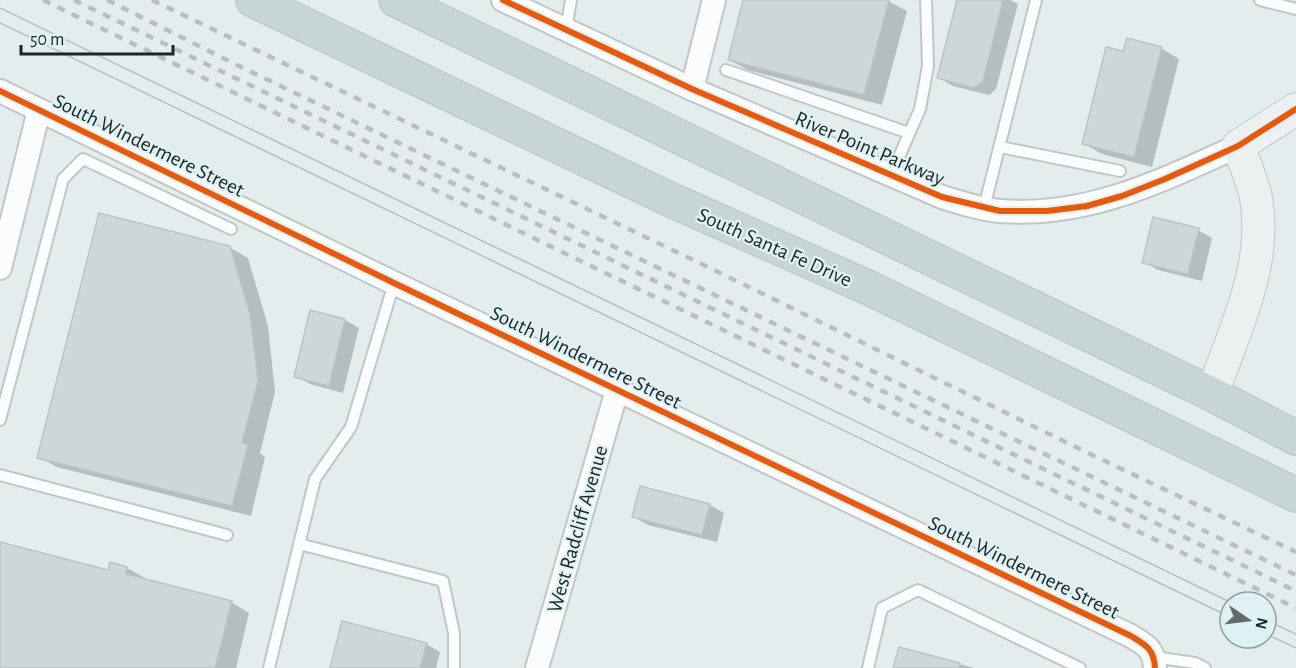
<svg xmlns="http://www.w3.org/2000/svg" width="1296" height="668" viewBox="0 0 1296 668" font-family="'Alegreya Sans',sans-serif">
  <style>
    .shadow { fill: #0003 }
    .building { fill: #ced6d8; stroke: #bbc3c5; stroke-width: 1.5 }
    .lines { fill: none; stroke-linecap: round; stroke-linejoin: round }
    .lane-casing { stroke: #bfc7c7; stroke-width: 14 }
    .street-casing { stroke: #bfc7c7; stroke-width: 26 }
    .secondary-casing { stroke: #bfc7c7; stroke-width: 34 }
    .highway-casing { stroke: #c3c9c9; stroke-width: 36 }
    .lane { stroke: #fbfcfc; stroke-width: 10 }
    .street { stroke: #fbfcfc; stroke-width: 22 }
    .secondary { stroke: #ecf0f0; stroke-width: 32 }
    .highway { stroke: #c6d6d4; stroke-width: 33 }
    .tram { stroke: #bbbdbe; stroke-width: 1.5 }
    .rail { stroke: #bbbdbe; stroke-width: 4.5; stroke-dasharray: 8 8; stroke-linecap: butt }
    .cycleway-casing { stroke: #def1f3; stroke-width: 10 }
    .cycleway { stroke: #e8590c; stroke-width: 6 }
    .labels { text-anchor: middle; stroke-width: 4.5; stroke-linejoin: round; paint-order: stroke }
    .street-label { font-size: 21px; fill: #1d2425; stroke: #def1f3 }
  </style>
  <rect width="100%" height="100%" fill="#e3edee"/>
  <g class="shadow">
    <polygon points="745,0 886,0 907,11 882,105 748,70 729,60"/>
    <polygon points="959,0 1010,0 1018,4 996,89 989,95 953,86 939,78"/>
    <polygon points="1161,48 1179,59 1152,167 1102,154 1084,144"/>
    <polygon points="1198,230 1212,238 1202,281 1158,270 1144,262"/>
    <polygon points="229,247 248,258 268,326 275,392 260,453 265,457 251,516 57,467 39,457"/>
    <polygon points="311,312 345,320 359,328 343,393 310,384 296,376"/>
    <polygon points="641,488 710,505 724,513 717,542 648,525 634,517"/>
    <polygon points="0,544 109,571 127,568 145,578 145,580 231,602 249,613 236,668 0,668"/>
    <polygon points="426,644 440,652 436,668 332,668"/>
    <polygon points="900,648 974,668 895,668"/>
  </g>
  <g class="building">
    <polygon points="743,0 889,0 864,95 728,60"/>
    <polygon points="957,0 1003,0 983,81 974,88 937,78"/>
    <polygon points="1127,38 1162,47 1134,157 1082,144 1106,47 1123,51"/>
    <polygon points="99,213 230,246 250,314 258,381 242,443 248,445 232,506 37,458"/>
    <polygon points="1153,217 1199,228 1188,274 1142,263"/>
    <polygon points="310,310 345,319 329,386 294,377"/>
    <polygon points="640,486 710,504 702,535 632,517"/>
    <polygon points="0,542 108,570 110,562 127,567 126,574 232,601 215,668 0,668"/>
    <polygon points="342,621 427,643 420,668 330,668"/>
    <polygon points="899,647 960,663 959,668 893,668"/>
  </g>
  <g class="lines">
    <g class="lane-casing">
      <g id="lane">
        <polyline points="1260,0 1296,9"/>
        <polyline points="566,29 571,0"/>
        <polyline points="726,70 909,133"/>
        <polyline points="1000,147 1120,171"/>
        <polyline points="891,175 920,109 928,66 926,0"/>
        <polyline points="984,208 1036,0"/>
        <polyline points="0,420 63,179 83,159 231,229"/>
        <polyline points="0,475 227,535"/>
        <polyline points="299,544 443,581 454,633 454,668"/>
        <polyline points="1154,657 1195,663 1205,668"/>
        <polyline points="269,668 315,479 351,427 394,283"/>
        <polyline points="868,668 882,608 918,590 1080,668"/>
      </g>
    </g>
    <g class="street-casing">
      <g id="street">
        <path d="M 503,0 L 692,89 L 942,197 C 961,203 980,209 1000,211 C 1087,218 1161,181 1238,146"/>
        <polyline points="692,89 714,0"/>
        <path d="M 0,91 L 394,283 L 1131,636 C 1146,645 1154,649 1155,668"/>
        <polyline points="0,268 39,110"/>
        <polyline points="537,668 617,390"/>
      </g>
    </g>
    <g class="secondary-casing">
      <path id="secondary" d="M 1212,394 C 1234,332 1268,265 1256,198 C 1252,180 1245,163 1238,146 L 1296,109"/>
    </g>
    <g class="highway-casing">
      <g id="highway">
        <polyline points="253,0 669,199 867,287 1296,495"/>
        <polyline points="396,0 1212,394 1296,438"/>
      </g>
    </g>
    <use href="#lane" class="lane"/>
    <use href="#street" class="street"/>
    <use href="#secondary" class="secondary"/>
    <use href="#highway" class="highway"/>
    <g class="tram">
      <polyline points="0,8 1230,602"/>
      <polyline points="0,23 1230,617"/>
      <polyline points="1266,620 1296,634"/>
      <polyline points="1266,634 1296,648"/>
    </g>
    <g class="rail">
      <polyline points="43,0 1296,608"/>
      <polyline points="74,0 1296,591"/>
      <polyline points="107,0 237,65 1296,575"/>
      <polyline points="152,0 712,269 1086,452 1296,552"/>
    </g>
    <g class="cycleway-casing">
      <g id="cycleway">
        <polyline points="503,0 692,89 942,197 1000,211 1047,211 1087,206 1122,196 1165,179 1238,146 1296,109"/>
        <path d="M 0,91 L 394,283 L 1131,636 C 1146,645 1154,649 1155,668"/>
      </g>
    </g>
    <use href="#cycleway" class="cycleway"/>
  </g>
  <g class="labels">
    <g class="street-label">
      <text transform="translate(149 145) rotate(26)" y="7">South Windermere Street</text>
      <text transform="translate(870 148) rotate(23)" y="7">River Point Parkway</text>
      <text transform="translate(775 247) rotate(24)" y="7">South Santa Fe Drive</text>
      <text transform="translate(586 357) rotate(26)" y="7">South Windermere Street</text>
      <text transform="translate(577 529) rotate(-74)" y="7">West Radcliff Avenue</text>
      <text transform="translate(1024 567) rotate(26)" y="7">South Windermere Street</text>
    </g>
  </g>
  <g transform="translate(1248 620) rotate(104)"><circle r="28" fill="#def1f3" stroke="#919fa1" stroke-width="1.5"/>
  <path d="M0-4.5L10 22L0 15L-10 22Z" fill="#626a6b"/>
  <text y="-9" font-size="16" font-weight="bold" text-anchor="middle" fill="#1d2425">N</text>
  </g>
  <path d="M21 45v9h152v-9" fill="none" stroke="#1d2425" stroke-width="3"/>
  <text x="30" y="45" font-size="18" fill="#1d2425" stroke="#def1f3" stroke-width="4.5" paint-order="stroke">50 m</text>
</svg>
